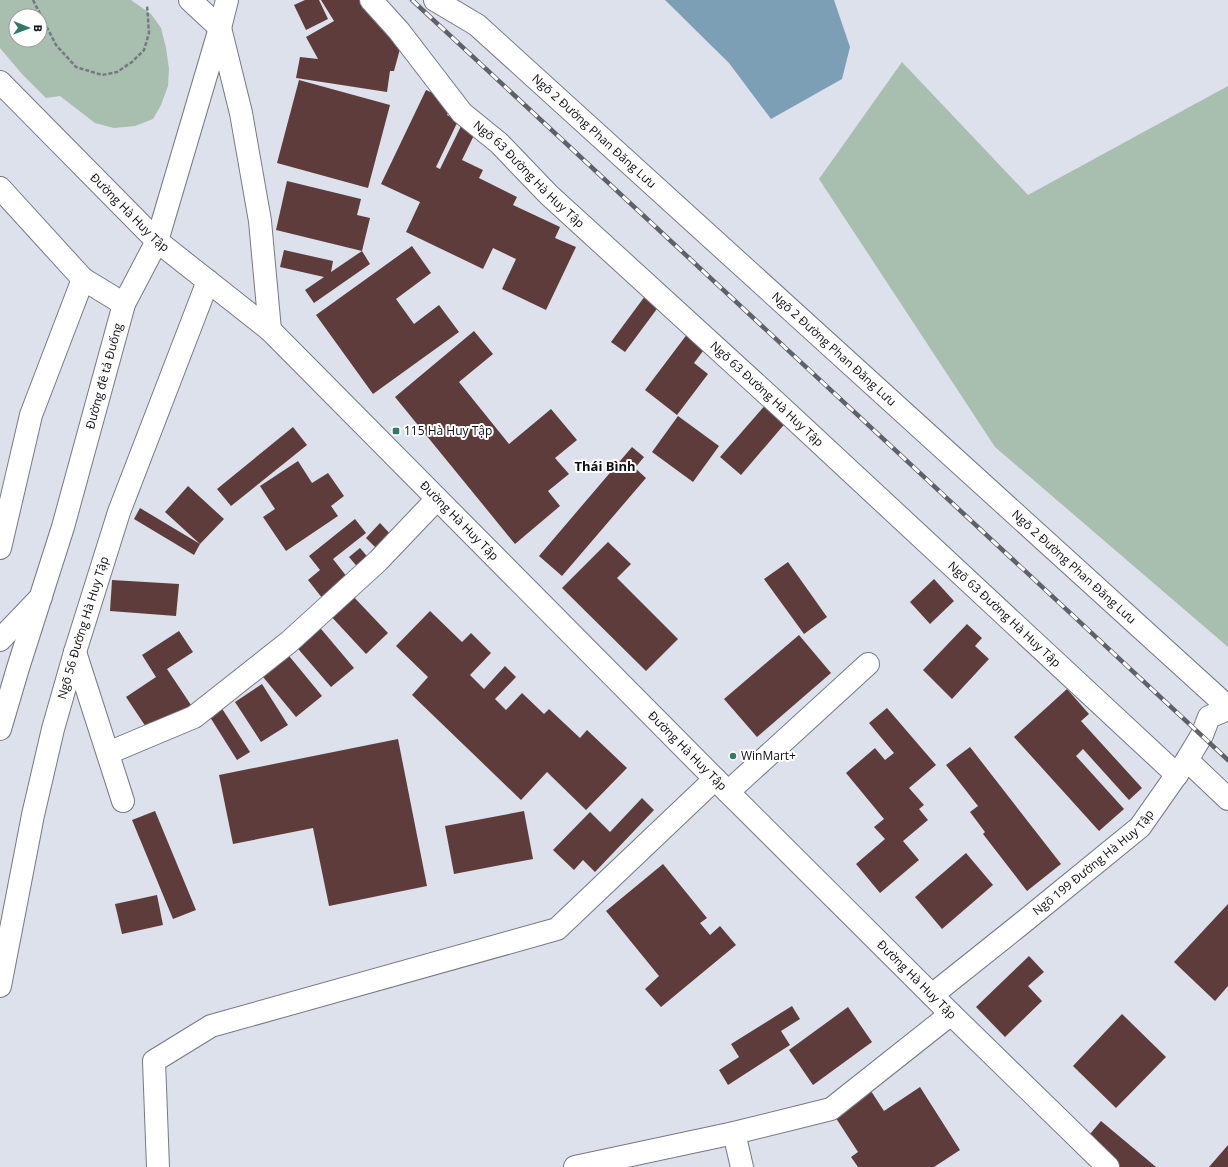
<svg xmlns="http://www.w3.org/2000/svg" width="1228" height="1167" viewBox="0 0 1228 1167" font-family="'Open Sans',sans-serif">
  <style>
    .green { fill: #a8beae; fill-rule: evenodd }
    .water { fill: #7d9fb6 }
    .building { fill: #5f3c3c }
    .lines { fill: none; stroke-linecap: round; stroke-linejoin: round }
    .minor-casing { stroke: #767982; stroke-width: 24 }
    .major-casing { stroke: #767982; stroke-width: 24 }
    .path { stroke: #767980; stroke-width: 2.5; stroke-dasharray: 4 2; stroke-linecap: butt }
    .minor { stroke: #fff; stroke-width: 22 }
    .major { stroke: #fff; stroke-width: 22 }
    .rail-casing { stroke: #5e6167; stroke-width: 4.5 }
    .rail { stroke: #fff; stroke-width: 3; stroke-dasharray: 9; stroke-linecap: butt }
    .poi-dot { fill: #35786a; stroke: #fff; stroke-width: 1.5 }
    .labels { text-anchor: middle; stroke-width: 4; stroke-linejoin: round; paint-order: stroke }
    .street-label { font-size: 12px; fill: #0d0e12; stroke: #fff }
    .poi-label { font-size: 12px; fill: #0d0e12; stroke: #fff; text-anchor: start }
    .neighbourhood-label { font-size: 13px; font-weight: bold; fill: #0d0e12; stroke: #fff }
  </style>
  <rect width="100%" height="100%" fill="#dde1eb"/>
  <g class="green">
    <path d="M 0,0 L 131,0 L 151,14 L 161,28 L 166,48 L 169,69 L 168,86 L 161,105 L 153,119 L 135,126 L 114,128 L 95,123 L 60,96 L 46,98 L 22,74 L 0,48 ZM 16,16 L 40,16 L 40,40 L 16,40 Z"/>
    <polygon points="902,62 1028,195 1228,86 1228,647 995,447 819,179"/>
  </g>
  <polygon class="water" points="665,0 834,0 850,47 842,79 771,119 729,63"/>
  <g class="building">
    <polygon points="305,0 319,0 328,19 306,30 294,5"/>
    <polygon points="321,0 360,0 390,33 400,49 394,71 390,71 387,92 296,78 300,57 318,59 306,37 334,21"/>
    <polygon points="299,80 390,105 368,188 277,163"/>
    <polygon points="426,90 453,102 447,115 458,121 436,167 440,169 464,120 478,127 462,160 483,170 479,178 517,197 513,205 560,227 555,238 576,247 546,310 502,289 516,259 493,248 483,269 406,232 420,202 381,184"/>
    <polygon points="287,181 361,199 357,215 370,218 362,251 276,230"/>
    <polygon points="412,246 431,273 396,299 414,324 439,305 459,332 373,394 316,315"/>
    <polygon points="284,250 333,261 331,272 362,251 370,264 314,303 305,290 324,277 280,267"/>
    <polygon points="648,292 662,302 625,352 611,342"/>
    <polygon points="691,329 709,343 694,363 708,374 677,415 645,390"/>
    <polygon points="474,331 493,354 459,382 509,444 551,409 577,440 555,458 569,474 548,491 560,506 515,544 395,397"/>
    <polygon points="768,402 788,420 741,475 720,457"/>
    <polygon points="678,416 719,446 693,482 652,452"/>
    <polygon points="293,427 307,445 231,506 217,489"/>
    <polygon points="632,447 644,457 635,468 646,478 562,576 539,556"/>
    <polygon points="298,461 312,483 328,473 344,496 331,506 338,516 286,551 263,517 275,509 260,486"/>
    <polygon points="188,486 224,519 200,544 194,555 134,519 140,508 200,544 165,512"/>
    <polygon points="355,519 366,533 333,559 351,582 326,603 308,580 320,570 309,556"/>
    <polygon points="380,523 393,537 379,551 366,538"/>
    <polygon points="608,542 631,564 617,578 678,639 646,671 562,588"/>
    <polygon points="360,548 371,561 360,570 349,557"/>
    <polygon points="788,562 827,617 804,634 764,579"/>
    <polygon points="934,579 954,601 930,624 910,602"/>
    <polygon points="112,580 179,584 176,616 110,611"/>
    <polygon points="349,592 388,633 366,654 328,613"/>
    <polygon points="430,611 462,642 471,633 491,653 470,675 484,689 505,666 516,677 495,699 506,710 522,693 544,714 549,709 580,738 587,730 627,768 586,810 547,772 521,800 412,695 428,677 396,646"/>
    <polygon points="316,623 354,668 331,687 293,643"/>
    <polygon points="967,624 982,638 975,646 989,659 952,699 923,670"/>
    <polygon points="179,631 193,652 167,669 191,705 150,733 126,697 156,677 142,655"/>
    <polygon points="799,635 831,673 757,737 724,699"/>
    <polygon points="285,651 322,696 296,717 259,672"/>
    <polygon points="262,684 288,725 261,742 235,702"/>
    <polygon points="1067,689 1089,714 1081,721 1142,788 1129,800 1083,749 1076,756 1124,809 1099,831 1014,737"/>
    <polygon points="221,707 250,752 237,760 208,714"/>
    <polygon points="887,708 936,765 909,788 924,805 919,809 928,820 903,841 919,860 880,893 856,864 885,839 874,827 884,819 846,773 875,748 885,760 894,753 869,723"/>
    <polygon points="398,739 427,886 329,906 313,828 233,844 219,775"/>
    <polygon points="970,747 1061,864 1027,891 983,834 985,832 970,812 978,806 946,765"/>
    <polygon points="642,798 654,810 595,872 583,860 574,870 553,850 590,812 610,832"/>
    <polygon points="155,811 196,910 173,919 132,820"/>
    <polygon points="524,811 533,859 454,874 445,826"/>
    <polygon points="966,853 993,885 942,929 915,897"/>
    <polygon points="663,864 707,918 700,923 710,935 720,926 736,945 661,1007 645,989 659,976 606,911"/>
    <polygon points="157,895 163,925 122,934 115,904"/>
    <polygon points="1228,904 1228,986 1215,1001 1174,962"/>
    <polygon points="1029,956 1044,972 1028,986 1042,1001 1005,1037 976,1007"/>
    <polygon points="792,1006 800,1019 781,1031 790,1045 728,1085 719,1070 739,1057 731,1044"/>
    <polygon points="848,1007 872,1042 813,1085 789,1050"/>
    <polygon points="1122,1014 1166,1057 1116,1108 1073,1066"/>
    <polygon points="920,1087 960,1150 934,1167 858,1167 851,1157 858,1152 832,1112 869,1088 884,1111"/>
    <polygon points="1101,1121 1156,1167 1117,1167 1085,1140"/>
    <polygon points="1228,1145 1228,1167 1209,1167"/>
  </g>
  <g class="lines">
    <g class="minor-casing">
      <g id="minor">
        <path id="s1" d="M 371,0 L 399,31 L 462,113 L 499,143 L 549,195 L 779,405 L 1177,775"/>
        <path id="s2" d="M 435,0 L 477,25 L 1228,707"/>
        <polyline points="0,188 83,279 124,304"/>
        <polyline points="0,548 31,415 83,279"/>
        <polyline points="0,640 41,597"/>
        <polyline points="75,652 123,801"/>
        <polyline points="108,753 194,717 289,642 378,561 437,499"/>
        <polyline points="1187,760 1228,799"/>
        <polyline points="728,792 868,664"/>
        <path id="s3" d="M 0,986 L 33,815 L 53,729 L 75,652 L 119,512 L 208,281"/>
        <path id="s4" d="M 932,995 L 1021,924 L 1140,827 L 1187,760 L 1202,735 L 1209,717 L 1228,709"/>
        <polyline points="734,1133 742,1167"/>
        <polyline points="158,1167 154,1061 211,1026 557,929 715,779"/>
        <polyline points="575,1167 734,1133 831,1109 951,1014"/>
      </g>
    </g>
    <g class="major-casing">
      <g id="major">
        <polyline points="190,0 220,28 241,113 260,221 270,330"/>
        <path id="s5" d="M 0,82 L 157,241 L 270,330 L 728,792 L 951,1014 L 1108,1167"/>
        <path id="s6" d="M 0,729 L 18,668 L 63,527 L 124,304 L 157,241 L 220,28 L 227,0"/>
      </g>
    </g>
    <polyline class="path" points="33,0 56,45 76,67 102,75 117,72 132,62 144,50 149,33 147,5"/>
    <use href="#minor" class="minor"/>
    <use href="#major" class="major"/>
    <g class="rail-casing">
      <polyline id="rail" points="412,0 1228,760"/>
    </g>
    <use href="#rail" class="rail"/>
  </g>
  <g class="poi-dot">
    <rect x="392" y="427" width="8" height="8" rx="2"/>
    <circle cx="733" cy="756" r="4"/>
  </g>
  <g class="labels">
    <g class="street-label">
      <text dy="4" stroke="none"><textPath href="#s2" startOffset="207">Ngõ 2 Đường Phan Đăng Lưu</textPath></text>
      <text dy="4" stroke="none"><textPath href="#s1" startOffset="236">Ngõ 63 Đường Hà Huy Tập</textPath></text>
      <text dy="4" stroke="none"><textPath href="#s5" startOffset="184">Đường Hà Huy Tập</textPath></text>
      <text dy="4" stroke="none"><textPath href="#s2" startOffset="531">Ngõ 2 Đường Phan Đăng Lưu</textPath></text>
      <text dy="4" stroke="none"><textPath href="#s6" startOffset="368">Đường đê tả Đuống</textPath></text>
      <text dy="4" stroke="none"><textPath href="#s1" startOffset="560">Ngõ 63 Đường Hà Huy Tập</textPath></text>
      <text dy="4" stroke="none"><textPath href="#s5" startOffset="636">Đường Hà Huy Tập</textPath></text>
      <text dy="4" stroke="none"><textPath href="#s2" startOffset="855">Ngõ 2 Đường Phan Đăng Lưu</textPath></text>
      <text dy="4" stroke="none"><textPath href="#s1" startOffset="884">Ngõ 63 Đường Hà Huy Tập</textPath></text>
      <text dy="4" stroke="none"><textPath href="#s3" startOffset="368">Ngõ 56 Đường Hà Huy Tập</textPath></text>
      <text dy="4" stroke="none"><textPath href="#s5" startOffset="960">Đường Hà Huy Tập</textPath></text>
      <text dy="4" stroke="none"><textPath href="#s4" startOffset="209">Ngõ 199 Đường Hà Huy Tập</textPath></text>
      <text dy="4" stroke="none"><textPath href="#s5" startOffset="1284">Đường Hà Huy Tập</textPath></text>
    </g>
    <g class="poi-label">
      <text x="404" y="435">115 Hà Huy Tập</text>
      <text x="741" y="760">WinMart+</text>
    </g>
    <g class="neighbourhood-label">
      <text x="605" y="471">Thái Bình</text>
    </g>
  </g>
  <g transform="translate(28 28) rotate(91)"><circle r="19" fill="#ffffff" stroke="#9e9fa0"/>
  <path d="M0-3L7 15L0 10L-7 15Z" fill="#35786a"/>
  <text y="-6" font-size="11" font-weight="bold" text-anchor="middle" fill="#0d0e12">B</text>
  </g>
</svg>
